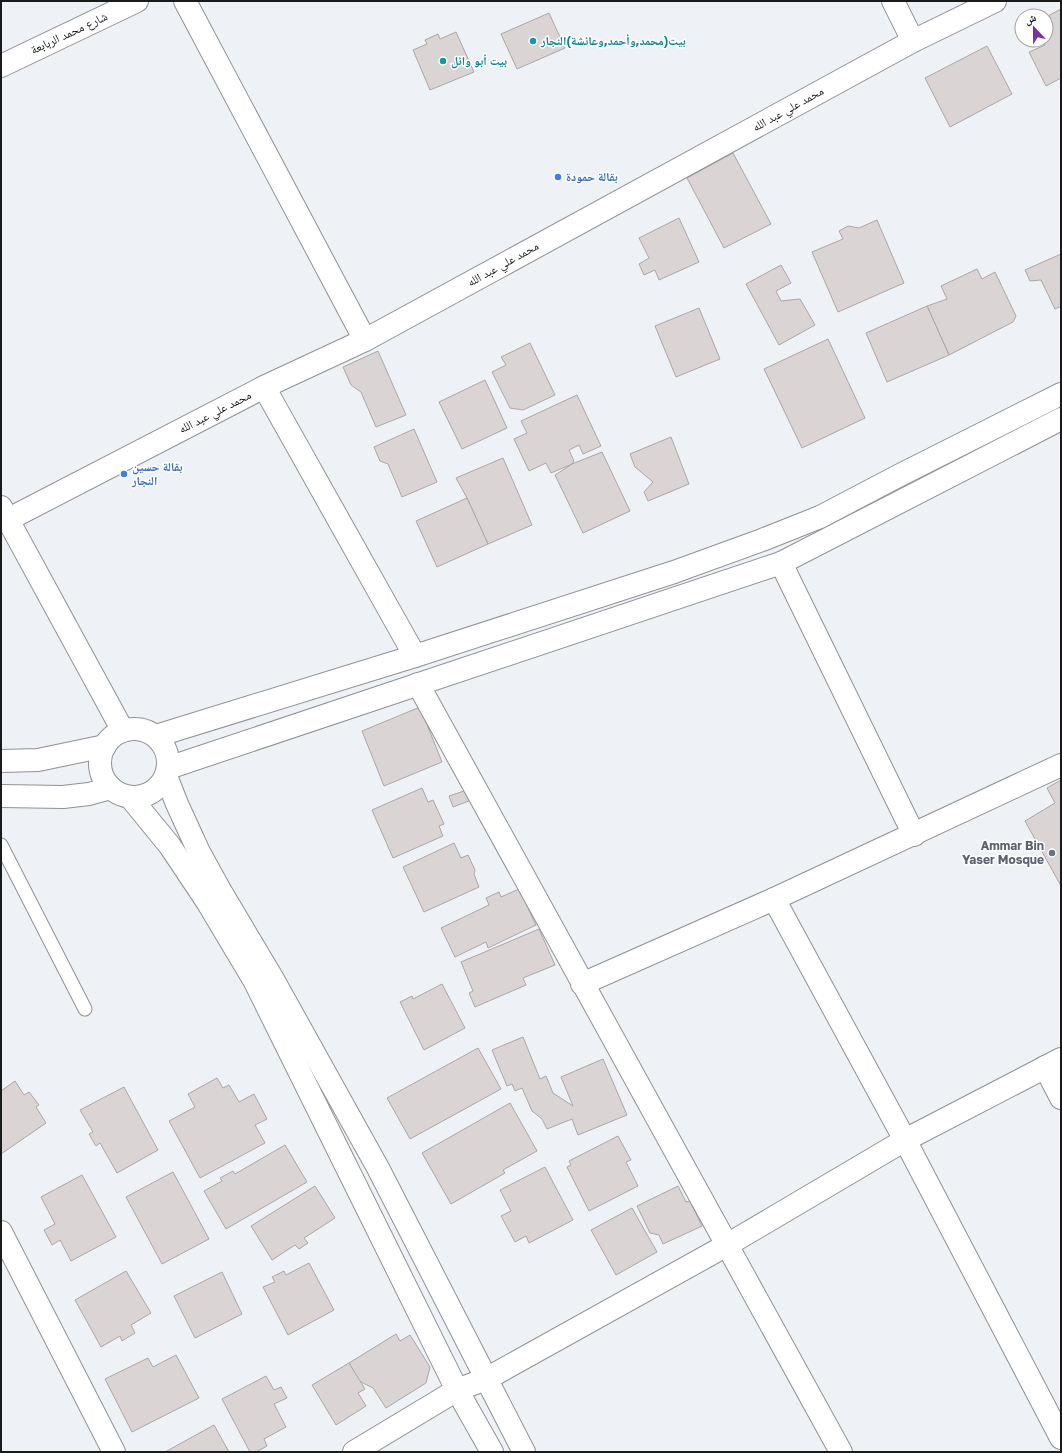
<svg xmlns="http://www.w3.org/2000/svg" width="1062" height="1453" viewBox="0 0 1062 1453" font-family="'Golos Text','Noto Naskh Arabic',sans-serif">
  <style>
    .building { fill: #dad4d4; stroke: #aca6a6 }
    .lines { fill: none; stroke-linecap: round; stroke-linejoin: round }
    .lane-casing { stroke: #8f9195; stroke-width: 15 }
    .street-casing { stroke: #8f9195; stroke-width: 24 }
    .secondary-casing { stroke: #8f9195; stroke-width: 24 }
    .lane { stroke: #fff; stroke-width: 13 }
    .street { stroke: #fff; stroke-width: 22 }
    .secondary { stroke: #fff; stroke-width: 22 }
    .culture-dot { fill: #0f9aa8; stroke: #fff; stroke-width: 1.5 }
    .shop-dot { fill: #3f7fe0; stroke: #fff; stroke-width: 1.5 }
    .worship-dot { fill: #6b7280; stroke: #fff; stroke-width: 1.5 }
    .labels { text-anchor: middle; stroke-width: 3; stroke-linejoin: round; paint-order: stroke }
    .street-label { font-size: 12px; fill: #191a1b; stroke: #fff }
    .culture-label { font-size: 12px; font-weight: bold; fill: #0d838f; stroke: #fff; text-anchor: start }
    .shop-label { font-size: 12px; font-weight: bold; fill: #366cbe; stroke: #fff; text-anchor: start }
    .worship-label { font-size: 12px; font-weight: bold; fill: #5b616d; stroke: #fff; text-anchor: end }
  </style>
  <rect width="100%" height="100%" fill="#eef1f5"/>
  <g class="building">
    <polygon points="1061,9 1061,78 1046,86 1029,52 1045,45 1042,40 1046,40 1046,17"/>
    <polygon points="549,13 565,48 517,69 501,34"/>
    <polygon points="456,32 474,72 430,90 413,50 427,44 425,40 438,34 440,39"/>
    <polygon points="987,46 1012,94 950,127 925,78"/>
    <polygon points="733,153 771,224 724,248 687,178"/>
    <polygon points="679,218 699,262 659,280 655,270 644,275 639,264 649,258 639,238"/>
    <polygon points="877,220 904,283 838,312 812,252 843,239 839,231 848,226 859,228"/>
    <polygon points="1061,254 1061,306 1055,309 1041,280 1030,281 1025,270"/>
    <polygon points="781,265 791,283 776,291 781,301 800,299 815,325 779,345 746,284"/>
    <polygon points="977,269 982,279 995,272 1016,316 1013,322 949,355 927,306 947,299 941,286"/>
    <polygon points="927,306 949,355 887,382 866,333"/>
    <polygon points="699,308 720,359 676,377 655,326"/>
    <polygon points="828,339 865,418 802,448 764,369"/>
    <polygon points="530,343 555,395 523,410 510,408 492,372 506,365 501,357"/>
    <polygon points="378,351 406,415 376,427 361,392 351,385 343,367"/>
    <polygon points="485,380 507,428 462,449 439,402"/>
    <polygon points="577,395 601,446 583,454 579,445 569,450 574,461 572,464 551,473 546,463 529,471 514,439 527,433 521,421"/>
    <polygon points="414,429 437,482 402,497 388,464 380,461 374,447"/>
    <polygon points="671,437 689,484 648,501 644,492 653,482 635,467 630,454"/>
    <polygon points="602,452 630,511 583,533 555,475 572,464"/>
    <polygon points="503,458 532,525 488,544 467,498 456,478"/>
    <polygon points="467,498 488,544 437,567 416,521"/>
    <polygon points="420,707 442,762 384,786 362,731"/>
    <polygon points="1061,780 1061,886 1025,821 1055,803 1047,788"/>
    <polygon points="422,788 428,802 433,800 444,824 439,826 443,836 393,858 372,810"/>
    <polygon points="470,789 474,799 453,807 449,796"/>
    <polygon points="454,843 461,858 468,855 475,870 474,874 479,887 424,912 403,867"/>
    <polygon points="519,889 536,925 488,948 486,942 455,957 441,928 489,905 486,898 499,892 501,897"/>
    <polygon points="539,929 555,965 523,978 526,985 475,1007 469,993 473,991 461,962"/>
    <polygon points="442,984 465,1028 424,1050 400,1002 412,996 413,999"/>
    <polygon points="523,1037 540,1079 546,1076 553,1093 573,1106 561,1077 603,1059 627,1115 578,1135 572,1119 547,1129 542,1119 532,1111 522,1088 515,1091 512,1084 507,1086 492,1050"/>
    <polygon points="478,1048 501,1089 410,1139 387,1098"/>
    <polygon points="217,1078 223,1088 229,1085 239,1102 254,1094 267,1119 255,1125 265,1143 200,1178 169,1121 195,1107 188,1094"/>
    <polygon points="15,1081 24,1095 29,1092 39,1105 36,1107 46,1123 1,1154 1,1091"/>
    <polygon points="124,1087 158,1150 117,1173 100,1143 96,1146 89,1134 93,1132 80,1110"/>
    <polygon points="510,1103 537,1151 503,1170 505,1173 451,1204 422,1153"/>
    <polygon points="618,1136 631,1160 626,1162 638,1186 589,1211 567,1167 571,1165 569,1161"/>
    <polygon points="285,1145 307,1182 226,1229 204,1191 222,1181 220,1178 233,1171 235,1174"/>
    <polygon points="545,1167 573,1220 529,1243 526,1236 515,1242 501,1216 511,1211 500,1190"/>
    <polygon points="173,1172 209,1239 162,1264 126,1197"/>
    <polygon points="82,1175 116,1237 71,1261 60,1240 52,1245 44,1230 55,1224 41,1197"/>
    <polygon points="315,1186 335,1218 304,1238 308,1243 299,1249 295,1245 272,1260 251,1226"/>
    <polygon points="678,1186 686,1202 690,1201 702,1226 663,1244 659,1235 650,1233 637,1206"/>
    <polygon points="632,1208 657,1252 616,1275 591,1230"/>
    <polygon points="309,1263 334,1310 288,1335 263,1287 275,1282 272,1277 284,1271 286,1275"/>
    <polygon points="126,1271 151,1313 131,1325 135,1333 122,1341 120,1336 101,1347 75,1300"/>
    <polygon points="222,1272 242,1314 195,1338 174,1296"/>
    <polygon points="396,1334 400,1341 410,1335 430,1367 426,1383 386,1408 373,1388 359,1381 349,1363"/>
    <polygon points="176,1355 199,1398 132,1432 105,1379 148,1358 153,1367"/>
    <polygon points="349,1363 365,1389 358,1393 366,1406 336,1425 312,1385"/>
    <polygon points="266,1376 274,1390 281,1387 287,1398 274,1404 286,1427 264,1439 267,1446 256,1452 250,1452 222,1399"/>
    <polygon points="214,1425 229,1452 165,1452"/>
  </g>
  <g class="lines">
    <g class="lane-casing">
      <polyline id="lane" points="1,845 85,1009"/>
    </g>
    <g class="street-casing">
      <g id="street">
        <polyline points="185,1 365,340"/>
        <polyline points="893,1 913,41"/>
        <polyline points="1,66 137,1"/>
        <polyline points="264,387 415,656"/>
        <polyline points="1,507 123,731"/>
        <polyline points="7,520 264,387 365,340 913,41 995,1"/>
        <polyline points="781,563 914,835"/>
        <polyline points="418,684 841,1452"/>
        <polyline points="166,776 177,804 199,852 221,892 274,981 378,1168 524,1452"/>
        <polyline points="130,797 170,846 208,903 254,980 457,1390 492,1452"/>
        <polyline points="774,899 905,1140 1061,1438"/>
        <polyline points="582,984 774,899 1061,765"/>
        <polyline points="1045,1067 1061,1098"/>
        <polyline points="1,1232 114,1452"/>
        <polyline points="354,1452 457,1390 486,1379 727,1245 905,1140 1061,1059"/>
      </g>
    </g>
    <g class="secondary-casing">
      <g id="secondary">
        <circle cx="134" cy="763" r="34"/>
        <polyline points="156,736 415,656 674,572 762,540 820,517 900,475 1061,394"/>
        <polyline points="1,761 38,760 105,746"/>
        <polyline points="168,768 781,563 1061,419"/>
        <polyline points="1,796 63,797 89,794 111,788"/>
      </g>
    </g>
    <use href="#lane" class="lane"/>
    <use href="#street" class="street"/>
    <use href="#secondary" class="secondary"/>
  </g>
  <g class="culture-dot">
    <circle cx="533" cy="41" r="4"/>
    <circle cx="443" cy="61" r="4"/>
  </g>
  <g class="shop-dot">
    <circle cx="558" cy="177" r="4"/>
    <circle cx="124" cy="474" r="4"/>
  </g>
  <circle class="worship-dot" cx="1052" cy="853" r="4"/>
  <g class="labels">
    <g class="street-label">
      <text transform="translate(69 33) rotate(-25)" y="4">شارع محمد الربابعة</text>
      <text transform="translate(788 109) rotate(-29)" y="4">محمد علي عبد الله</text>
      <text transform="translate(503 264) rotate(-29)" y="4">محمد علي عبد الله</text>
      <text transform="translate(215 412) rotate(-27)" y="4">محمد علي عبد الله</text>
    </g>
    <g class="culture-label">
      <text x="541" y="45">بيت(محمد,وأحمد,وعائشة)النجار</text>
      <text x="451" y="65">بيت أبو وائل</text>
    </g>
    <g class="shop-label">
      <text x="566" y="181">بقالة حمودة</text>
      <text x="132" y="471">بقالة حسين<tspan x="132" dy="14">النجار</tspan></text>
    </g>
    <g class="worship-label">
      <text x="1044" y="850">Ammar Bin<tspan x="1044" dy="14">Yaser Mosque</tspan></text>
    </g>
  </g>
  <rect width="1062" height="1453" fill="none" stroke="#191a1b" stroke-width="4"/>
  <g transform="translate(1034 28) rotate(338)"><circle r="19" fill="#ffffff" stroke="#a3a3a4"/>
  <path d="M0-3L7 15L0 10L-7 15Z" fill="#7a30a3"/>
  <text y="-6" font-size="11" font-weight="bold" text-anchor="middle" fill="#191a1b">ش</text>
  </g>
</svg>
